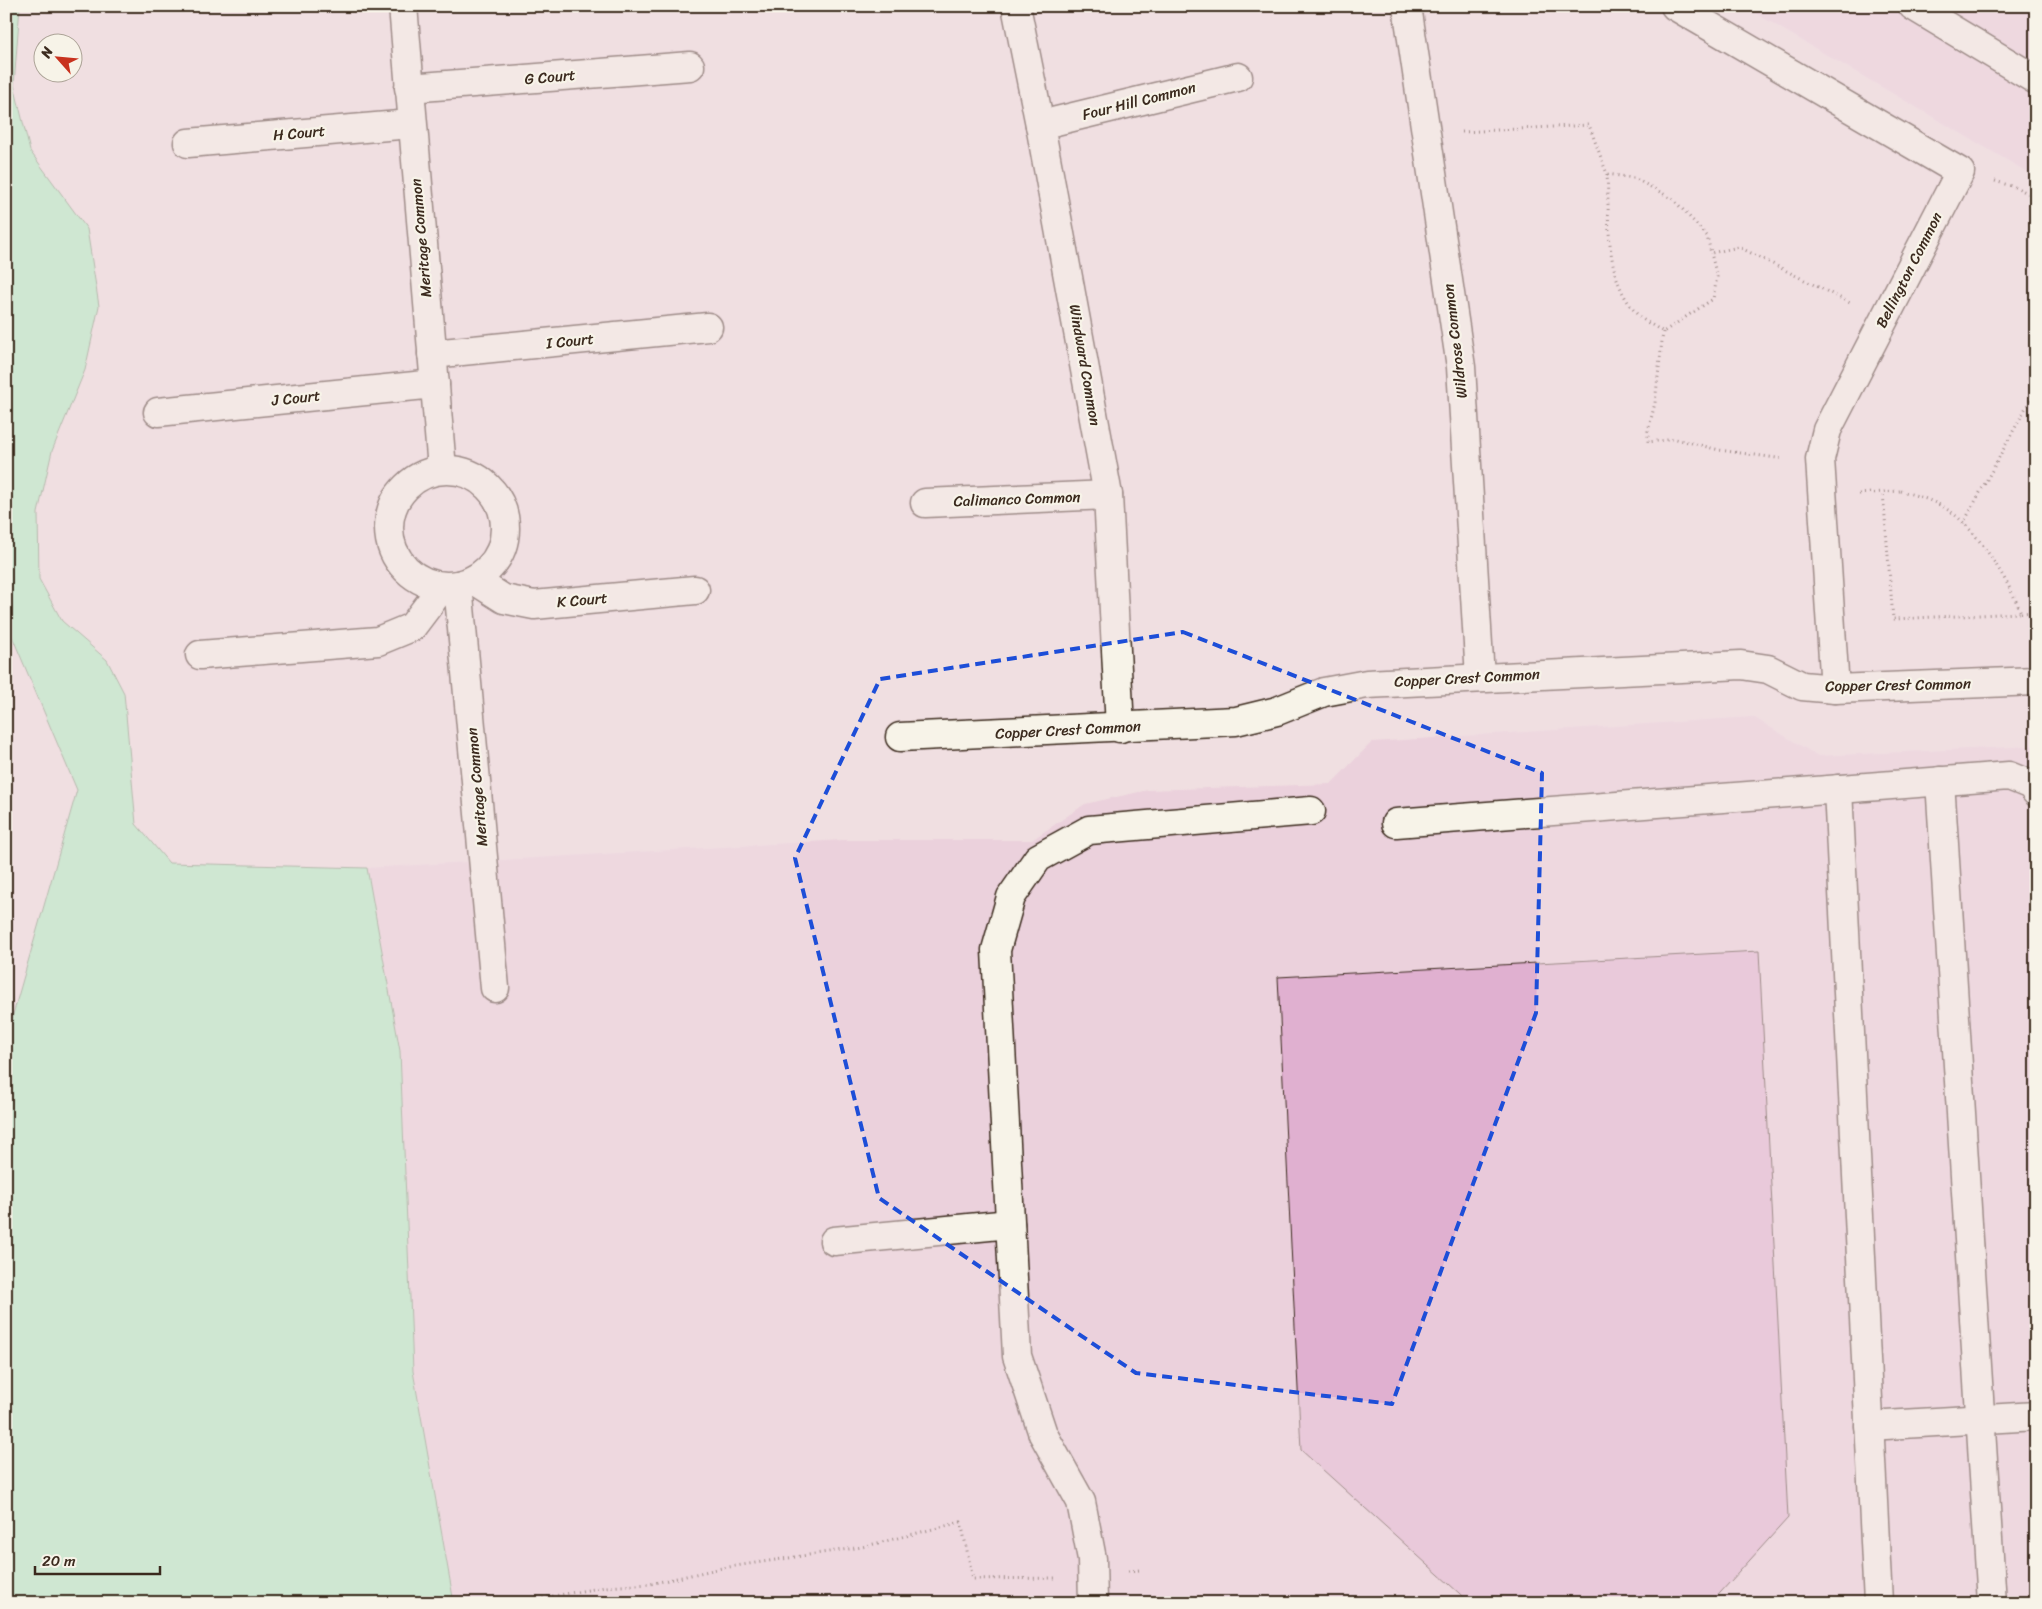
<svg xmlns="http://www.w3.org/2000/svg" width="2042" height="1609" viewBox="0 0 2042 1609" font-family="Sriracha,sans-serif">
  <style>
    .built { fill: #ebd1dc }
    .grass { fill: #a7f1bf; stroke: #718e6e }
    .building { fill: #e0b0d0; stroke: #3b2a1e }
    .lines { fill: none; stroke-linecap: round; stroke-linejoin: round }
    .minor-casing { stroke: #3b2a1e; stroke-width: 31 }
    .path { stroke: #3b2a1e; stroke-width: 3; stroke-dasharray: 1 4; stroke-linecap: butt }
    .minor { stroke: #f7f3e8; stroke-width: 28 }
    .marked { fill: none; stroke: #1d4ed8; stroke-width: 4; stroke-dasharray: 10 6; stroke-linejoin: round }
    .labels { text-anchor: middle; stroke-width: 4.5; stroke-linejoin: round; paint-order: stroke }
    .street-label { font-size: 15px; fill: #3b2a1e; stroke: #f7f3e8 }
  </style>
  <rect width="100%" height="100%" fill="#f0dfe1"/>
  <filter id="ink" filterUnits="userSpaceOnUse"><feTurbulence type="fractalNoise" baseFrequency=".02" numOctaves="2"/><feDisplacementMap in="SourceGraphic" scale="10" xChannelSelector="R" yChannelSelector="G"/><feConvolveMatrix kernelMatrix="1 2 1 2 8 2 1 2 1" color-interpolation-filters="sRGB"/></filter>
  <g filter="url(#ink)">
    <g class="built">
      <polygon points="1743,6 2036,6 2036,177"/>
      <polygon points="1753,717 1818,756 2036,746 2036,1603 454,1603 413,1371 400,1051 367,868 843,840 1032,840 1085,804 1148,790 1331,784 1372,742"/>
    </g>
    <polygon class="grass" points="6,6 20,6 14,85 30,151 87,229 99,306 85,370 52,451 38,513 39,579 62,621 107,660 124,693 136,824 169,863 367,868 400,1051 413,1371 454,1603 6,1603 6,1039 77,790 6,622"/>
    <polygon class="building" points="1759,951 1788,1518 1711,1603 1470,1603 1301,1450 1278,977"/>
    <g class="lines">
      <g class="minor-casing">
        <g id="minor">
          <polyline points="403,6 442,469"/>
          <polyline points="1016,6 1040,125 1108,495 1120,728"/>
          <polyline points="1407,6 1461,367 1480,677"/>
          <polyline points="1675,6 1960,172 1827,430 1820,459 1835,689"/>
          <polyline points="1913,6 2036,80"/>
          <polyline points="409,88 690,66"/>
          <polyline points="1040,125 1238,77"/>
          <polyline points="188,143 411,124"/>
          <polyline points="432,354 708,327"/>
          <polyline points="158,412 435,384"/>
          <circle cx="447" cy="528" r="58"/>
          <polyline points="925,503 1108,495"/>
          <polyline points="474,580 504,599 534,605 695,590"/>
          <polyline points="458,585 495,988"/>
          <polyline points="200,655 378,641 412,627 443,586"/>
          <polyline points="900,737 1236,721 1277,711 1324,692 1367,684 1741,665 1768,669 1802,686 1835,689 2036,681"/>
          <polyline points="1940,781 1992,1603"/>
          <polyline points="1838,789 1878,1603"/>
          <polyline points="1396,823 2009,776 2031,785 2036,792"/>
          <polyline points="834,1241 1010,1224"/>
          <polyline points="1869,1426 2036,1416"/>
          <polyline points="1093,1603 1092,1559 1081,1502 1043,1434 1017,1356 996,950 1011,897 1038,858 1089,830 1311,811"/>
        </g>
      </g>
      <g class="path">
        <polyline points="1462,132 1589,125 1607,174 1634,178 1673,199 1707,236 1711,253 1739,247 1852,304"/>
        <path d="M 1607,174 C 1610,221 1603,276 1637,314 C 1643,321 1655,326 1663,332 L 1713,299 L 1717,277 L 1711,253"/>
        <polyline points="1995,181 2018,188 2036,198"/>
        <polyline points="1663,332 1655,403 1648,431 1648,442 1676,439 1719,450 1784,459"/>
        <path d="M 1901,491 C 1918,496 1936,501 1951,512 C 1977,530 2010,583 2021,613 L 1893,619 L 1883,492 Z"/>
        <polyline points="1859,494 1883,492"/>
        <polyline points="1963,524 2036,389"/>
        <polyline points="2021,613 2036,612"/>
        <polyline points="1128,1571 1140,1570"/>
        <polyline points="513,1603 605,1587 650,1584 722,1568 862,1547 961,1522 973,1579 1057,1578"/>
      </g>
      <use href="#minor" class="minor"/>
    </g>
  </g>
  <path d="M0 0H2042V1609H0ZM 1183,632 L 1542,773 L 1536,1013 L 1392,1404 L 1136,1373 L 879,1198 L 795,858 L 880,679 Z" fill="#f0dfe1" fill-opacity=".55" fill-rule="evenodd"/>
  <path class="marked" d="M 1183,632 L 1542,773 L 1536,1013 L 1392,1404 L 1136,1373 L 879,1198 L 795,858 L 880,679 Z"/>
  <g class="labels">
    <g class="street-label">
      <text transform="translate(550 77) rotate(-5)" y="5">G Court</text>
      <text transform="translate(1139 101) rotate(-14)" y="5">Four Hill Common</text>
      <text transform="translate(299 133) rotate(-5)" y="5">H Court</text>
      <text transform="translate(421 238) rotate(-95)" y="5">Meritage Common</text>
      <text transform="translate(1909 270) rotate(-63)" y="5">Bellington Common</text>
      <text transform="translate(570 341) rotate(-6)" y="5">I Court</text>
      <text transform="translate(1455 341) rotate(-97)" y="5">Wildrose Common</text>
      <text transform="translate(1085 365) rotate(80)" y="5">Windward Common</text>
      <text transform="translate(296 398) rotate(-6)" y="5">J Court</text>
      <text transform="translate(1017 499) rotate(-2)" y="5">Calimanco Common</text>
      <text transform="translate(582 600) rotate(-5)" y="5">K Court</text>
      <text transform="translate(1467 678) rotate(-3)" y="5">Copper Crest Common</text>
      <text transform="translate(1898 685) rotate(-1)" y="5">Copper Crest Common</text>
      <text transform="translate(1068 730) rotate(-3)" y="5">Copper Crest Common</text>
      <text transform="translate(477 787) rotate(-95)" y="5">Meritage Common</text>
    </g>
  </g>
  <rect width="2042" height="1609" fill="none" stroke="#f7f3e8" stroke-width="25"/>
  <rect x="12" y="12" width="2017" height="1584" fill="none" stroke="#3b2a1e" stroke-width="2" filter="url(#ink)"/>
  <g transform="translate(58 58) rotate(297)"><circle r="24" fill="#f7f3e8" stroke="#aca397"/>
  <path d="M0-4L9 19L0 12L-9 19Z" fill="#c8321e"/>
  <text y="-8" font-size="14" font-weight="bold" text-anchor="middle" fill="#3b2a1e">N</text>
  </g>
  <path d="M35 1566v8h125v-8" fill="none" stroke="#3b2a1e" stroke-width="2.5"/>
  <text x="42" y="1566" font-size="15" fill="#3b2a1e" stroke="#f7f3e8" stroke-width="4" paint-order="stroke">20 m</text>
</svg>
